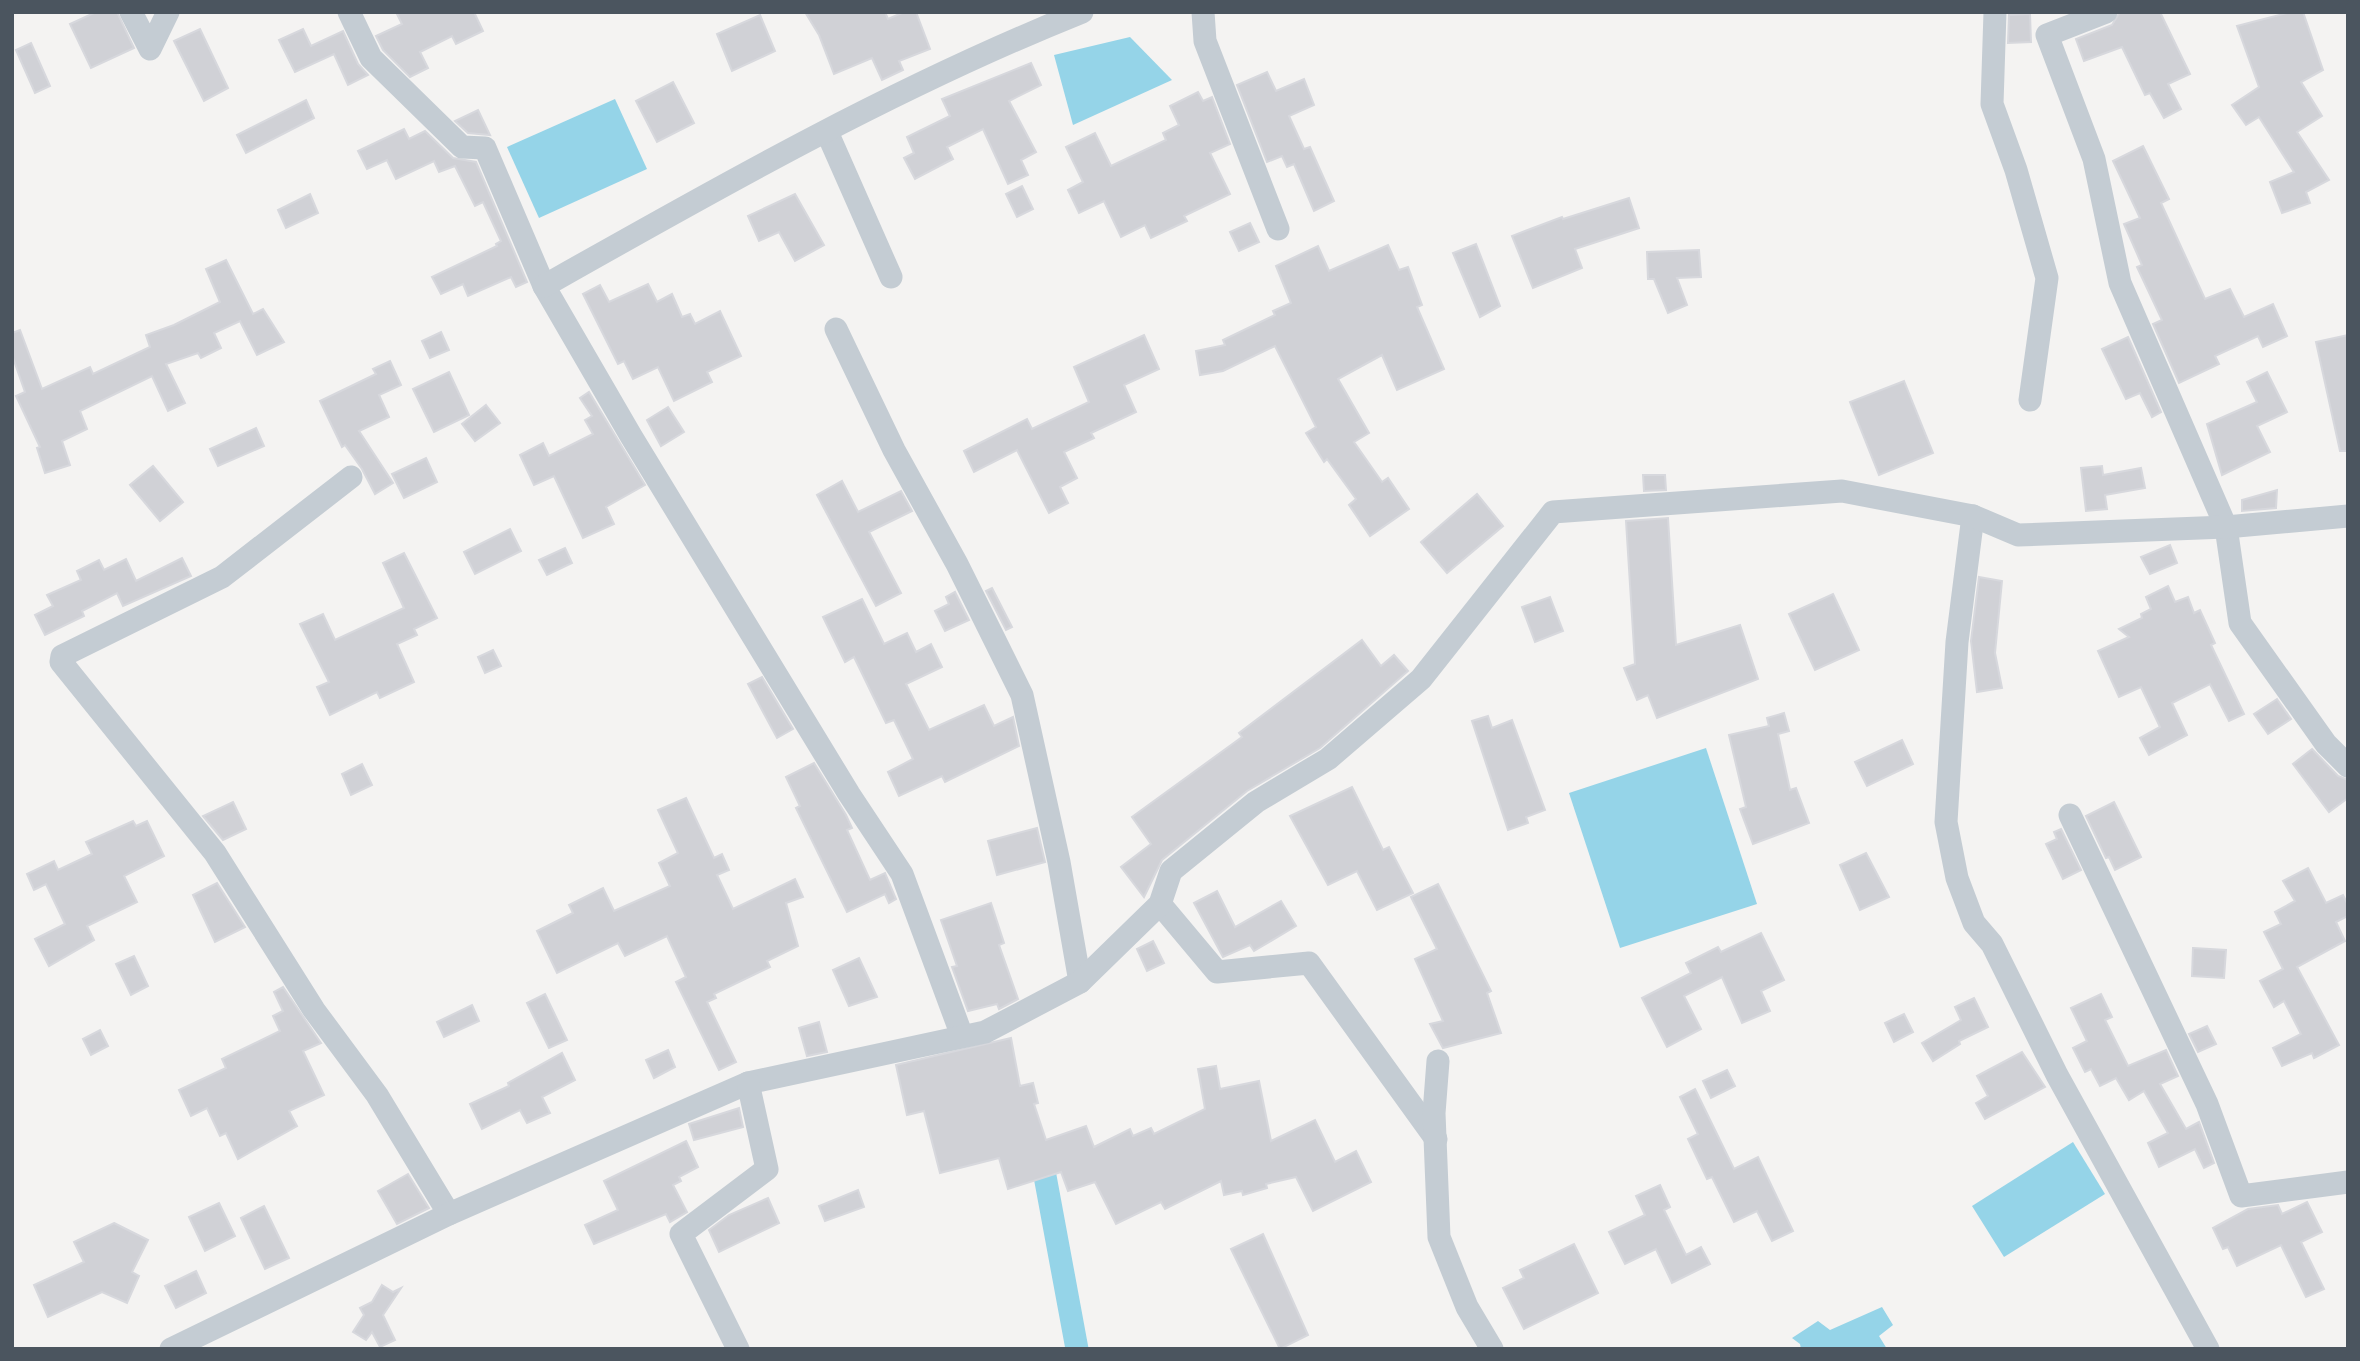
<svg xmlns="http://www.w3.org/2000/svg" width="2360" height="1361" viewBox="0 0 2360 1361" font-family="'Sofia Sans Condensed',sans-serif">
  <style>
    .water { fill: #95d4e8 }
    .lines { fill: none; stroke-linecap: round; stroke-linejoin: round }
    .canal { stroke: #95d4e8; stroke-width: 23 }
    .building { fill: #d0d1d6; stroke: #d7d8dd; stroke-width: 2 }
    .minor { stroke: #c4ccd3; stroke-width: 23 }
  </style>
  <rect width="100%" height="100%" fill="#f4f3f2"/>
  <g class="water">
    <polygon points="1130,37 1172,80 1073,125 1054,55"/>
    <polygon points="615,99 647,169 539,218 507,147"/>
    <polygon points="1706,748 1757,904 1620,948 1569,793"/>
    <polygon points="2073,1142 2105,1194 2004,1257 1972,1206"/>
    <polygon points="1882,1307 1893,1325 1879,1336 1887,1349 1801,1349 1800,1344 1792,1338 1818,1321 1830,1330"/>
  </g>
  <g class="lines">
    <polyline class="canal" points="1040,1149 1077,1349"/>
  </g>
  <g class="building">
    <polygon points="96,12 117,12 134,48 91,68 70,24"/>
    <polygon points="396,12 474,12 483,31 456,44 452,36 420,52 428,68 410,77 383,50 376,36 402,24"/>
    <polygon points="805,12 885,12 888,19 904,12 916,12 930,49 899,61 903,70 882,80 872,58 834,74 819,35"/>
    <polygon points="2120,12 2160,12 2190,74 2168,84 2181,109 2164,118 2150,93 2145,95 2122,47 2084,61 2076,39 2112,25"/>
    <polygon points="2291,12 2303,12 2323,70 2301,82 2322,116 2297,132 2329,180 2306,192 2310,203 2282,213 2270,182 2294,172 2259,117 2246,125 2232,105 2259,87 2237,26"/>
    <polygon points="2030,14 2031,42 2008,43 2009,15"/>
    <polygon points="760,15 775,51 732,71 717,34"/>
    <polygon points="200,29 228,88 204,101 174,41"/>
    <polygon points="303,29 311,46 343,31 358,64 368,75 348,85 334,54 295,72 279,40"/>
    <polygon points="31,43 50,86 35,93 16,50"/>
    <polygon points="1031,63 1041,85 1009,101 1036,152 1021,160 1028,175 1008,184 983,129 947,147 953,159 915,179 904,158 914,153 907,137 950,116 942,99"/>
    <polygon points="1267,72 1276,91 1304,79 1314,105 1289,116 1304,149 1310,147 1334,201 1314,211 1294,164 1287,167 1282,156 1267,162 1237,85"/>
    <polygon points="673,82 694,123 657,142 636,101"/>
    <polygon points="1198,92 1203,101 1212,97 1230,144 1210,153 1230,194 1184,216 1187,221 1151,238 1145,225 1121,237 1104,201 1079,213 1068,190 1083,182 1066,147 1095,133 1111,166 1166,140 1163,133 1179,125 1170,106"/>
    <polygon points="306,100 314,118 246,153 237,135"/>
    <polygon points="478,110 490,135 468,133 455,121"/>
    <polygon points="404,129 409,139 425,131 453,158 476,162 527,282 516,287 511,277 468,296 463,284 441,294 432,277 497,246 496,244 501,241 483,202 475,206 455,166 439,172 434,161 396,179 387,160 367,169 358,151"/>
    <polygon points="2143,146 2169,199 2161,203 2205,299 2230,289 2244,317 2273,304 2287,336 2263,347 2258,336 2215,356 2219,364 2179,383 2153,324 2162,320 2137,267 2142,265 2124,224 2140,218 2113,161"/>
    <polygon points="1022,186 1033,209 1017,217 1006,194"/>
    <polygon points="310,194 318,213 286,228 278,210"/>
    <polygon points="795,194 824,245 795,261 779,232 759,241 748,216"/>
    <polygon points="1629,198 1639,228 1575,249 1582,268 1533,288 1512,236 1562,217 1563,219"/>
    <polygon points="1250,223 1259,242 1239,251 1230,232"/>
    <polygon points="1476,244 1500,306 1480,317 1453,253"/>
    <polygon points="1388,245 1399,270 1408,267 1422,305 1417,307 1444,369 1397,390 1382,355 1338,379 1369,433 1354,442 1382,482 1388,478 1409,509 1370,536 1349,505 1356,499 1327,459 1324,462 1306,433 1316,427 1275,346 1223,371 1200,375 1196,351 1225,345 1223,340 1275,315 1273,311 1291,303 1276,266 1318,246 1329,271"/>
    <polygon points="1699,250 1701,277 1677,278 1687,305 1668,313 1654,279 1648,279 1647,252"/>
    <polygon points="226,260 253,314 263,309 284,342 257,355 240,321 214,333 221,348 201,358 198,353 166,364 185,403 168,411 152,376 80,411 87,429 62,441 70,465 45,473 37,448 40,447 16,396 25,392 12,355 12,333 20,330 42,389 90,367 93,374 150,347 146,335 174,325 220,302 206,269"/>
    <polygon points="648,284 657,302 672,294 682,317 690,314 695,324 720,311 741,356 707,372 712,382 674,401 658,367 633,379 624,361 618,364 583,294 600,285 609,302"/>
    <polygon points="441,332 449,350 430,358 422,341"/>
    <polygon points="1144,335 1159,369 1124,385 1136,412 1091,433 1094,438 1064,452 1077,478 1060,487 1068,503 1049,513 1017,450 974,472 964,451 1027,419 1032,429 1089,402 1074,367"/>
    <polygon points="2348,335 2348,451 2340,451 2316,342"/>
    <polygon points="2128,337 2161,412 2152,417 2140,393 2126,399 2102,349"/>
    <polygon points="390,361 401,385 379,395 389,417 359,431 393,483 375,494 362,469 345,445 342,447 320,401 376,374 373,369"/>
    <polygon points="449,372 469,415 434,432 413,389"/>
    <polygon points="2267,372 2287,412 2257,426 2270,452 2222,475 2207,424 2257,402 2247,382"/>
    <polygon points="1904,381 1933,453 1879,475 1850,402"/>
    <polygon points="589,392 645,485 606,507 614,524 583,538 554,476 534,485 520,455 543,443 549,456 593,434 585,420 592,416 580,398"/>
    <polygon points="486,405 500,423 475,441 462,424"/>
    <polygon points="668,407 684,432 661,446 647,420"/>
    <polygon points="256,428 264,446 218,466 210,449"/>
    <polygon points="426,458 437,482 404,498 392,474"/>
    <polygon points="153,466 183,502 160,521 130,485"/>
    <polygon points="2102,466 2103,475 2141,468 2145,488 2105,495 2107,509 2086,511 2081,468"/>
    <polygon points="1643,475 1665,475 1666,490 1644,491"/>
    <polygon points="842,481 858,512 901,491 912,511 869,532 901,593 876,606 817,495"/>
    <polygon points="2277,490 2276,508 2242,511 2242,500"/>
    <polygon points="1477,494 1503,526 1447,573 1421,542"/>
    <polygon points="1668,518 1676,645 1740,625 1758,679 1657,718 1648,695 1637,700 1624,668 1635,664 1626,521"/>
    <polygon points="510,529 521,551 475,574 464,552"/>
    <polygon points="2170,545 2177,563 2150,574 2141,557"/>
    <polygon points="565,548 572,563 547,575 539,560"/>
    <polygon points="404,553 437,618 414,629 417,635 397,644 414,682 380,698 377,692 330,715 317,687 329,682 300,624 323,614 335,640 404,608 383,563"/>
    <polygon points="182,558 191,576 123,606 117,593 82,611 84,616 45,635 35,615 53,606 47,595 81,580 77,571 99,560 104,570 126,559 136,581"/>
    <polygon points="1979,577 2002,581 1995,653 2002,688 1977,692 1971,641"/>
    <polygon points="2168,586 2175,602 2188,597 2194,613 2200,610 2215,643 2211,645 2244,714 2229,721 2210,684 2172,703 2187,735 2149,755 2140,738 2160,727 2141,687 2119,697 2098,651 2129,637 2119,629 2142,618 2141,614 2151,609 2146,597"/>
    <polygon points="992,588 1012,627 1006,630 986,591"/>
    <polygon points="955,592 969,620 945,631 935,611 949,604 946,597"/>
    <polygon points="1833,594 1859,650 1815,670 1789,614"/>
    <polygon points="1550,597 1563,631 1535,642 1522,607"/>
    <polygon points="862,599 884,644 907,633 916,652 931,644 942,667 906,684 929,730 984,705 994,726 1013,717 1019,746 945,782 942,776 899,796 888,772 913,759 894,720 886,723 854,657 845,662 823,617"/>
    <polygon points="1362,640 1381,666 1394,655 1408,671 1320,748 1247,791 1162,860 1144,897 1121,867 1151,844 1132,817 1242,737 1239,733"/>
    <polygon points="493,650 501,666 485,673 478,657"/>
    <polygon points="762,677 793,729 777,738 748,684"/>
    <polygon points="2277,699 2291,719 2268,734 2254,714"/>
    <polygon points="1784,713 1789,731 1778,734 1790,790 1796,788 1809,823 1753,844 1740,809 1746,807 1729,735 1769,726 1767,718"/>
    <polygon points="1488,716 1492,728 1512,720 1545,810 1526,817 1528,823 1508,830 1472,721"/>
    <polygon points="1902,740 1913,764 1867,786 1855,762"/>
    <polygon points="2312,749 2338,776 2348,780 2348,798 2329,812 2293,764"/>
    <polygon points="814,763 846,815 852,828 847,830 870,880 885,873 896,899 889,903 885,894 847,912 796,808 800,806 786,777"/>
    <polygon points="362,764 372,785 351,795 342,774"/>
    <polygon points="1352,787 1383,850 1389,847 1413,893 1377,910 1357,871 1328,885 1290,816"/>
    <polygon points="686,798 714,858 722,854 729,870 717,875 733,909 795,879 803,897 786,903 798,946 767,961 770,967 714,994 716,998 707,1002 736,1062 719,1070 676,982 686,977 667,936 625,956 618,943 557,973 537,931 573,913 569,905 603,888 614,911 670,886 659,863 678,853 658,810"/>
    <polygon points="233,802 246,829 223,840 203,816"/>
    <polygon points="2114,802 2141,857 2115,870 2109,857 2106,858 2086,816"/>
    <polygon points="133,821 136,826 147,821 164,856 124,876 137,902 87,926 94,940 49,966 35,939 65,924 46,884 34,890 27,874 54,861 58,870 92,854 86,842"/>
    <polygon points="1037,828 1045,862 997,875 988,841"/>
    <polygon points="2061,829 2081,870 2063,879 2046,844 2057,839 2054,832"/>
    <polygon points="1866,853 1889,897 1860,910 1840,865"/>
    <polygon points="2308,868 2326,903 2343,895 2348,905 2348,916 2336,922 2345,941 2297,967 2339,1045 2314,1058 2312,1053 2282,1066 2273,1048 2301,1034 2284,1001 2274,1007 2260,981 2283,969 2264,932 2281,924 2275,912 2295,901 2283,881"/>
    <polygon points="217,883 245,927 215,942 193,895"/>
    <polygon points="1438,884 1491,991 1487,993 1501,1033 1443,1048 1430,1024 1443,1021 1415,959 1437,949 1411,897"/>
    <polygon points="1217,891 1235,927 1281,901 1296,926 1254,951 1250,945 1223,957 1194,903"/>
    <polygon points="991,903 1004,943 999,945 1018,999 999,1009 997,1004 968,1011 952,967 957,966 941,920"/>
    <polygon points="1761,933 1784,980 1761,991 1770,1011 1742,1023 1722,977 1684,996 1701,1029 1667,1047 1642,998 1691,973 1686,963 1718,947 1721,952"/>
    <polygon points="1153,941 1164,963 1147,971 1137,949"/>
    <polygon points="2193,948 2226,950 2224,978 2192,976"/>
    <polygon points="134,956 148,986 131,995 116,964"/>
    <polygon points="859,958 877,997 849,1006 833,970"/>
    <polygon points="283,987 321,1043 303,1051 324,1095 289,1111 297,1126 238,1159 226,1133 220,1136 207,1108 191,1116 179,1090 226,1068 222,1059 280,1031 273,1016 283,1011 274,992"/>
    <polygon points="545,994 567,1040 549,1048 527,1003"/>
    <polygon points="2101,994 2112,1017 2105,1020 2128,1066 2166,1050 2178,1076 2160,1084 2186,1129 2199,1122 2214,1163 2204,1168 2195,1149 2159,1167 2148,1143 2168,1133 2144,1091 2129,1100 2116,1078 2100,1086 2091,1069 2085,1072 2073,1048 2087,1041 2071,1008"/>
    <polygon points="1974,998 1988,1027 1959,1041 1960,1044 1933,1061 1922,1043 1961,1020 1955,1007"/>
    <polygon points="472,1005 479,1021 444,1037 437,1022"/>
    <polygon points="1904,1014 1913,1032 1894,1042 1885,1023"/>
    <polygon points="819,1022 827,1052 807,1056 799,1028"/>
    <polygon points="2207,1026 2216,1044 2198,1052 2189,1034"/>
    <polygon points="100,1030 108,1046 91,1055 83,1039"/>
    <polygon points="1011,1038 1020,1086 1033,1083 1038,1103 1034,1104 1046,1140 1086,1126 1094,1147 1130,1129 1133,1136 1151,1128 1154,1134 1205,1109 1198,1069 1216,1066 1220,1089 1259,1081 1271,1141 1315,1120 1335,1162 1356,1151 1371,1182 1313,1211 1296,1177 1266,1184 1267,1188 1243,1195 1242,1191 1224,1195 1221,1181 1165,1209 1161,1202 1116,1224 1095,1182 1068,1191 1061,1172 1008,1189 999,1158 940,1173 924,1111 907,1115 896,1065"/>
    <polygon points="668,1050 675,1067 654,1078 646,1060"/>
    <polygon points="2022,1052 2045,1087 1985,1119 1976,1103 1988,1096 1977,1076"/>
    <polygon points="562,1053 575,1080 542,1097 550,1113 527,1123 520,1110 482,1129 470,1104 509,1086 508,1083"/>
    <polygon points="1727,1070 1735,1086 1711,1098 1703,1081"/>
    <polygon points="1695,1089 1734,1169 1758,1157 1793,1231 1772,1241 1757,1211 1734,1222 1712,1177 1707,1179 1688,1139 1698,1134 1680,1097"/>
    <polygon points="739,1108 743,1127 694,1140 689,1124"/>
    <polygon points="686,1141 698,1167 679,1177 681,1181 673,1185 687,1212 670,1222 666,1214 594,1244 585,1225 618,1210 604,1181"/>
    <polygon points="408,1174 429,1208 397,1224 378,1191"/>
    <polygon points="1660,1185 1670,1207 1664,1210 1686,1255 1701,1247 1710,1264 1672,1283 1656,1249 1625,1264 1609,1232 1645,1215 1636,1196"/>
    <polygon points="858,1190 864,1207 825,1221 819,1206"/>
    <polygon points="768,1198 779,1223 719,1252 709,1230 729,1215"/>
    <polygon points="2307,1202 2322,1232 2301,1242 2324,1289 2306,1297 2281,1245 2237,1266 2228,1247 2223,1249 2213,1228 2248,1209 2278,1205 2282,1214"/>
    <polygon points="219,1203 235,1236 205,1251 189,1217"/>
    <polygon points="264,1206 289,1258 265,1269 241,1218"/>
    <polygon points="114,1223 148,1240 132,1272 139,1276 127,1303 102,1292 48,1317 34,1285 84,1262 74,1242"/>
    <polygon points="1263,1234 1308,1335 1280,1349 1231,1249"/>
    <polygon points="1574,1244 1598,1293 1524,1329 1503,1288 1524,1278 1520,1270"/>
    <polygon points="196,1271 206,1293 176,1308 165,1286"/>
    <polygon points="382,1285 393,1292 401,1288 383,1315 395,1340 380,1347 372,1332 366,1340 353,1332 364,1315 360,1308 372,1302"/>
  </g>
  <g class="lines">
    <g class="minor">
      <polyline points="131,12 150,49 168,12"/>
      <polyline points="349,12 371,58 462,147 485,148 544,286 631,436 849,794 902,874 962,1036"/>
      <polyline points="1203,12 1205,41 1278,229"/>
      <polyline points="1995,12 1992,104 2016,170 2047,278 2030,400"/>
      <polyline points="2106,12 2047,35 2094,159 2120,283 2226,527 2240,623 2326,744 2348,766"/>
      <polyline points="827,132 891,277"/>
      <path d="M 544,286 C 719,187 895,87 1082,12"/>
      <polyline points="836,329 894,450 957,564 1022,695 1059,862 1080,982"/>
      <polyline points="351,477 222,577 62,656 61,662 215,853 314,1010 377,1095 449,1214"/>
      <polyline points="1973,516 1957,642 1946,822 1957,878 1974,923 1992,944 2057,1075 2208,1349"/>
      <polyline points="2070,815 2207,1104 2241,1196 2348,1182"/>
      <polyline points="1160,904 1217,972 1309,963 1436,1139"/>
      <polyline points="1438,1061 1434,1113 1439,1237 1467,1307 1492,1349"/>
      <polyline points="171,1349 449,1214 748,1083 985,1032 1080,982 1160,904 1171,871 1256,802 1328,759 1421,679 1553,512 1842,491 1973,516 2018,535 2226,527 2348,516"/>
      <polyline points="738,1349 681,1234 767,1169 748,1083"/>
    </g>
  </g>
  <rect width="2360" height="1361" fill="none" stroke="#4b555f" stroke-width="28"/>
</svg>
